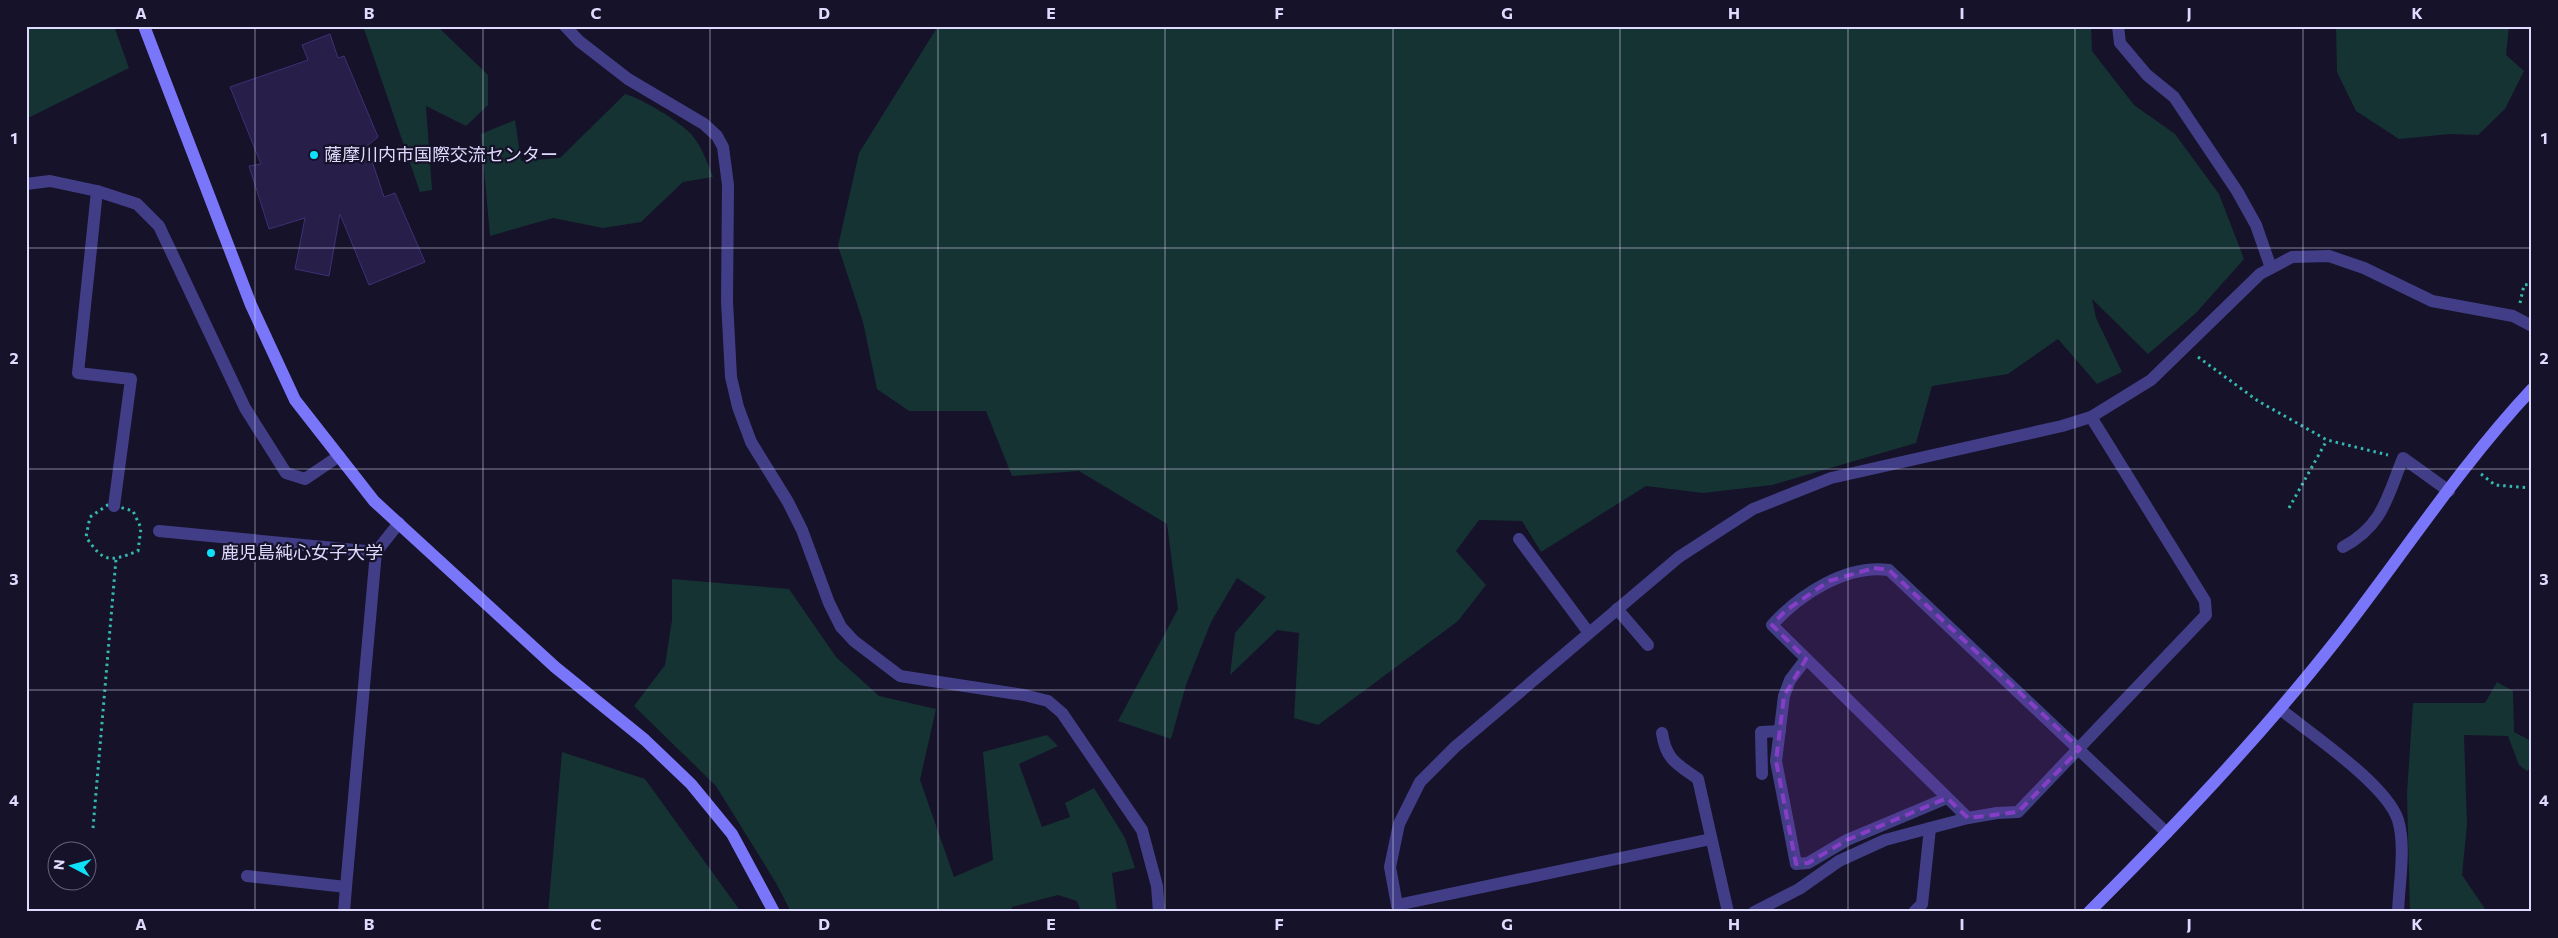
<svg xmlns="http://www.w3.org/2000/svg" width="2558" height="938" viewBox="0 0 2558 938" font-family="Commissioner,'Noto Sans JP',sans-serif">
  <style>
    .green { fill: #153332 }
    .building { fill: #271e4a; stroke: #3e3175 }
    .lines { fill: none; stroke-linecap: round; stroke-linejoin: round }
    .path { stroke: #35b8b0; stroke-width: 3; stroke-dasharray: 2.5 4; stroke-linecap: butt }
    .street { stroke: #413e87; stroke-width: 12 }
    .secondary { stroke: #7976fa; stroke-width: 12 }
    .marked { fill: #853ec5; fill-opacity: 0.2; stroke: #853ec5; stroke-width: 4; stroke-dasharray: 10 6; stroke-linejoin: round }
    .grid { fill: none; stroke: #dfdbfe; stroke-width: 1; stroke-opacity: 0.55 }
    .poi-dot { fill: #0ee0f7; stroke: #161229; stroke-width: 2 }
    .labels { text-anchor: middle; stroke-width: 4.5; stroke-linejoin: round; paint-order: stroke }
    .poi-label { font-size: 18px; fill: #dfdbfe; stroke: #161229; text-anchor: start }
    .neatline { fill: none; stroke: #dfdbfe; stroke-width: 2 }
    .grid-label { font-size: 16px; text-anchor: middle; font-weight: bold; fill: #dfdbfe }
  </style>
  <rect width="100%" height="100%" fill="#161229"/>
  <g class="green">
    <polygon points="26,26 114,26 129,68 26,119"/>
    <polygon points="363,26 437,26 488,75 488,105 466,126 426,106 432,190 420,192"/>
    <polygon points="938,26 2091,26 2092,51 2134,105 2175,134 2219,194 2244,259 2196,313 2148,354 2092,299 2096,318 2122,372 2097,384 2058,339 2008,374 1932,386 1916,443 1772,485 1703,493 1646,486 1541,552 1522,521 1479,520 1456,551 1486,585 1458,621 1318,725 1294,718 1299,633 1277,630 1230,675 1235,633 1266,597 1237,578 1211,622 1186,685 1171,739 1118,721 1178,609 1167,524 1079,471 1012,476 986,411 909,411 877,389 863,322 838,246 859,153"/>
    <polygon points="2336,26 2509,26 2506,55 2524,71 2505,109 2478,135 2450,134 2399,139 2356,111 2337,72"/>
    <path d="M 625,94 C 643,99 679,121 692,135 C 702,147 707,162 713,177 L 683,182 L 641,222 L 603,228 L 553,218 L 490,236 L 481,134 L 515,120 L 521,161 L 560,158 Z"/>
    <polygon points="672,579 789,589 836,657 879,696 936,709 920,780 954,877 993,860 983,752 1047,735 1058,746 1019,764 1042,827 1070,817 1065,803 1094,788 1125,838 1135,868 1112,873 1117,912 1081,912 1077,901 1058,895 1012,907 1011,912 791,912 776,883 716,786 634,706 665,665 672,620"/>
    <polygon points="2497,682 2513,691 2514,732 2531,741 2532,766 2527,771 2519,765 2508,736 2464,735 2467,825 2462,875 2487,912 2410,912 2407,793 2413,703 2485,703"/>
    <polygon points="562,752 645,779 741,912 548,912"/>
  </g>
  <polygon class="building" points="330,34 338,58 344,56 378,137 367,146 384,197 395,193 425,262 369,285 340,214 329,276 295,269 305,218 269,229 249,166 261,164 230,87 308,60 302,45"/>
  <g class="lines">
    <g class="path">
      <polyline points="2520,303 2524,285 2532,284"/>
      <polyline points="2198,357 2258,401 2327,440 2388,455"/>
      <polyline points="2481,474 2495,485 2532,488"/>
      <path d="M 109,504 L 133,511 L 141,528 L 138,551 C 109,562 104,563 86,537 L 90,517 Z"/>
      <polyline points="2289,508 2327,440"/>
      <polyline points="93,828 116,559"/>
    </g>
    <g class="street">
      <polyline points="565,26 579,41 628,79 704,124 717,136 723,147 728,185 727,301 731,377 738,407 751,442 788,502 802,530 829,603 841,627 854,641 900,676 1024,695 1048,701 1062,713 1142,830 1157,886 1159,912"/>
      <polyline points="2118,26 2120,43 2147,75 2174,97 2237,191 2256,225 2271,268"/>
      <polyline points="26,184 50,181 97,191 78,373 131,379 114,506"/>
      <polyline points="97,191 137,204 159,226 245,408 286,473 305,479 339,456"/>
      <path d="M 2091,417 L 2205,601 L 2206,615 L 2018,812 L 1997,813 L 1968,818 L 1772,625 C 1799,595 1846,564 1889,570 L 2167,833"/>
      <polyline points="159,531 376,552 399,523"/>
      <polyline points="1519,539 1589,633"/>
      <path d="M 2343,547 C 2383,526 2387,497 2403,458 L 2449,491"/>
      <polyline points="1617,609 1648,645"/>
      <polyline points="1806,659 1790,680 1784,696 1776,761 1796,864 1808,863 1847,840 1947,798"/>
      <path d="M 2280,709 C 2310,733 2387,785 2398,820 C 2406,846 2399,885 2398,912"/>
      <path d="M 1662,733 C 1666,760 1677,764 1698,779 L 1728,912"/>
      <polyline points="1762,774 1761,732 1780,731"/>
      <polyline points="247,876 346,887 376,552"/>
      <polyline points="1397,905 1711,839"/>
      <polyline points="344,912 346,887"/>
      <polyline points="1401,912 1397,905 1390,867 1399,824 1420,782 1455,747 1679,557 1753,509 1831,478 2062,426 2091,417 2151,380 2260,274 2292,257 2329,256 2364,268 2432,301 2513,316 2532,326"/>
      <polyline points="1754,912 1799,889 1839,861 1885,840 1930,828"/>
      <polyline points="1914,912 1922,904 1930,828 1968,818"/>
    </g>
    <g class="secondary">
      <polyline points="144,26 251,305 295,400 374,501 555,667 645,740 691,784 732,834 774,912"/>
      <path d="M 2089,912 C 2175,826 2259,738 2334,643 C 2400,559 2459,467 2532,389"/>
    </g>
  </g>
  <path class="marked" d="M 1874,568 L 1889,570 L 2080,749 L 2018,812 L 1968,818 L 1947,798 L 1847,840 L 1808,863 L 1796,864 L 1776,761 L 1784,696 L 1806,659 L 1772,625 L 1785,611 L 1829,581 Z"/>
  <path class="grid" d="M 255,26 L 255,912M 483,26 L 483,912M 710,26 L 710,912M 938,26 L 938,912M 1165,26 L 1165,912M 1393,26 L 1393,912M 1620,26 L 1620,912M 1848,26 L 1848,912M 2075,26 L 2075,912M 2303,26 L 2303,912M 26,248 L 2532,248M 26,469 L 2532,469M 26,690 L 2532,690"/>
  <g class="poi-dot">
    <circle cx="314" cy="155" r="5"/>
    <circle cx="211" cy="553" r="5"/>
  </g>
  <g class="labels">
    <g class="poi-label">
      <text x="324" y="161">薩摩川内市国際交流センター</text>
      <text x="221" y="559">鹿児島純心女子大学</text>
    </g>
  </g>
  <rect width="2558" height="938" fill="none" stroke="#161229" stroke-width="55"/>
  <g transform="translate(72 866) rotate(276)"><circle r="24" fill="#161229" stroke="#66627e"/>
  <path d="M0-4L9 19L0 12L-9 19Z" fill="#0ee0f7"/>
  <text y="-8" font-size="14" font-weight="bold" text-anchor="middle" fill="#dfdbfe">N</text>
  </g>
  <rect x="28" y="28" width="2502" height="882" class="neatline"/>
  <g class="grid-label">
    <text x="141" y="19">A</text>
    <text x="369" y="19">B</text>
    <text x="596" y="19">C</text>
    <text x="824" y="19">D</text>
    <text x="1051" y="19">E</text>
    <text x="1279" y="19">F</text>
    <text x="1507" y="19">G</text>
    <text x="1734" y="19">H</text>
    <text x="1962" y="19">I</text>
    <text x="2189" y="19">J</text>
    <text x="2417" y="19">K</text>
    <text x="14" y="144">1</text>
    <text x="2544" y="144">1</text>
    <text x="14" y="364">2</text>
    <text x="2544" y="364">2</text>
    <text x="14" y="585">3</text>
    <text x="2544" y="585">3</text>
    <text x="14" y="806">4</text>
    <text x="2544" y="806">4</text>
    <text x="141" y="930">A</text>
    <text x="369" y="930">B</text>
    <text x="596" y="930">C</text>
    <text x="824" y="930">D</text>
    <text x="1051" y="930">E</text>
    <text x="1279" y="930">F</text>
    <text x="1507" y="930">G</text>
    <text x="1734" y="930">H</text>
    <text x="1962" y="930">I</text>
    <text x="2189" y="930">J</text>
    <text x="2417" y="930">K</text>
  </g>
</svg>
